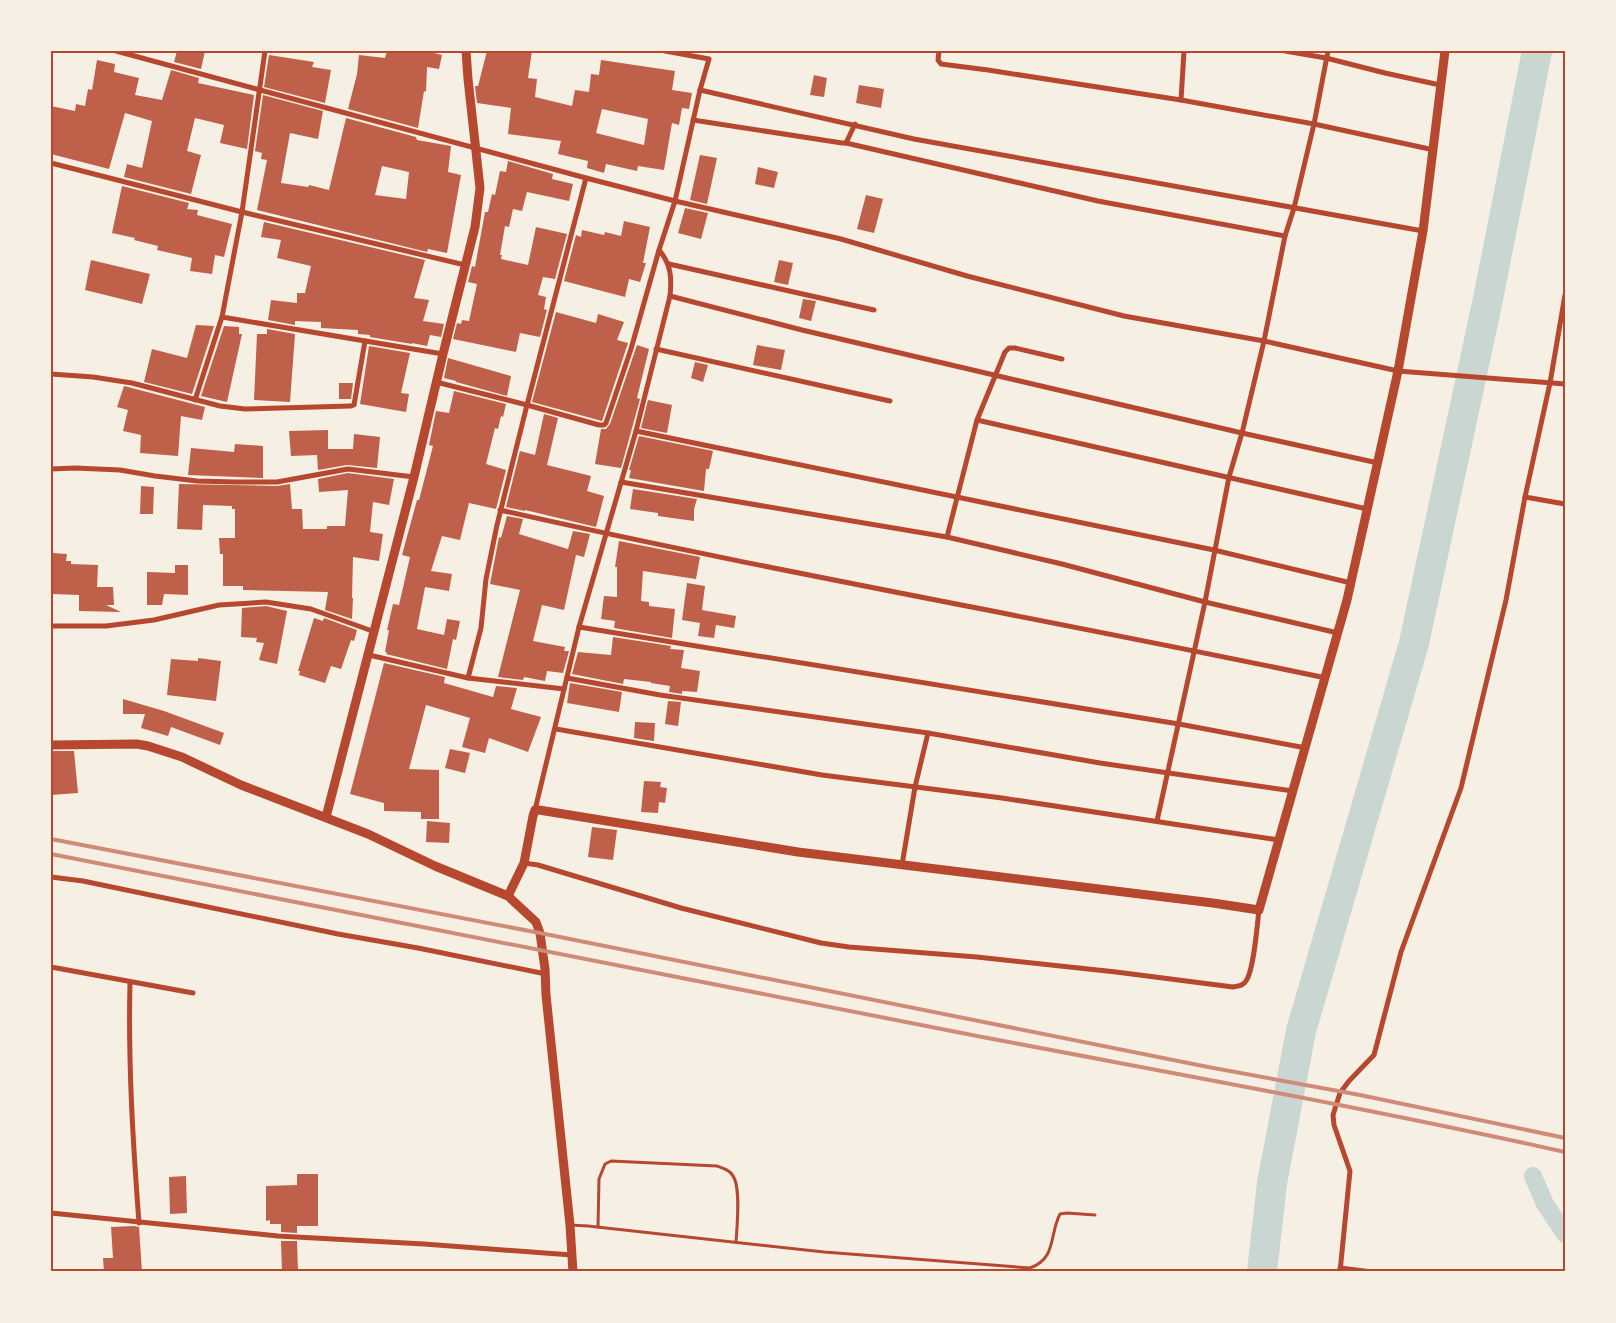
<svg xmlns="http://www.w3.org/2000/svg" width="1616" height="1323" viewBox="0 0 1616 1323" font-family="Mulish,sans-serif">
  <style>
    .lines { fill: none; stroke-linecap: round; stroke-linejoin: round }
    .canal { stroke: #c9d6d2; stroke-width: 18 }
    .river { stroke: #c9d6d2; stroke-width: 30 }
    .building { fill: #bf614a; fill-rule: evenodd }
    .service { stroke: #b5482f; stroke-width: 3 }
    .minor { stroke: #b5482f; stroke-width: 5 }
    .tertiary { stroke: #b5482f; stroke-width: 9 }
    .rail { stroke: #cf8b77; stroke-width: 4 }
    .neatline { fill: none; stroke: #b5482f; stroke-width: 2 }
  </style>
  <rect width="100%" height="100%" fill="#f6efe4"/>
  <g class="lines">
    <polyline class="canal" points="1533,1176 1545,1204 1565,1234"/>
    <polyline class="river" points="1262,1272 1272,1183 1301,1031 1414,643 1488,299 1537,51"/>
  </g>
  <g class="building">
    <polygon points="177,51 205,51 201,69 174,62"/>
    <polygon points="387,51 426,51 442,55 439,69 427,67 426,92 424,91 418,128 348,109 357,74 359,55 385,58"/>
    <path d="M 487,51 L 532,51 L 528,78 L 537,79 L 535,97 L 572,106 L 575,90 L 589,92 L 591,74 L 599,75 L 601,60 L 675,71 L 672,90 L 692,93 L 689,109 L 682,108 L 679,125 L 672,123 L 664,170 L 638,166 L 637,171 L 606,164 L 604,173 L 587,168 L 588,161 L 558,154 L 561,141 L 508,134 L 511,108 L 477,103 L 475,86 L 478,86 ZM 602,109 L 648,119 L 644,145 L 596,133 Z"/>
    <polygon points="269,55 314,62 312,67 331,70 325,103 264,87"/>
    <polygon points="97,60 115,64 114,72 139,78 135,95 162,100 171,70 199,78 198,83 254,95 247,149 220,143 224,125 195,118 187,151 201,155 191,194 124,177 127,164 142,168 152,121 125,113 109,169 51,154 51,106 75,111 76,104 85,106 88,89 92,90"/>
    <polygon points="814,75 827,78 824,97 810,95"/>
    <polygon points="859,85 884,89 881,108 856,103"/>
    <path d="M 263,95 L 323,111 L 318,139 L 290,133 L 281,183 L 308,187 L 309,185 L 329,190 L 346,118 L 416,137 L 417,140 L 451,146 L 448,172 L 461,175 L 447,253 L 428,249 L 427,252 L 257,210 L 267,160 L 261,159 L 262,153 L 255,151 ZM 382,166 L 409,172 L 406,199 L 375,195 Z"/>
    <polygon points="700,155 717,158 707,204 690,200"/>
    <polygon points="508,161 553,174 552,179 573,184 569,201 527,192 522,211 513,209 509,227 505,226 500,255 502,255 501,259 528,265 536,227 567,234 555,279 543,277 538,295 546,297 544,309 547,310 540,337 520,333 516,352 453,339 457,323 461,324 462,320 469,321 477,284 468,282 472,266 475,267 485,212 488,212 492,194 495,195 500,171 506,172"/>
    <polygon points="758,167 778,172 774,188 755,184"/>
    <polygon points="122,186 189,203 187,209 198,210 197,215 232,224 224,257 215,255 212,274 190,271 192,258 157,250 158,246 134,240 135,238 112,233"/>
    <polygon points="866,195 883,199 874,233 857,229"/>
    <polygon points="685,208 708,213 701,239 678,233"/>
    <polygon points="624,221 650,227 643,263 646,263 640,282 629,279 625,297 564,281 576,235 581,237 582,230 604,235 605,232 621,236"/>
    <polygon points="264,222 425,260 414,298 429,300 423,321 444,324 441,337 430,335 427,346 412,343 412,344 370,337 370,335 358,334 358,330 321,328 321,322 295,321 295,325 268,320 271,300 297,303 297,293 305,293 311,266 277,258 281,240 261,237"/>
    <polygon points="91,260 150,274 142,304 85,290"/>
    <polygon points="779,260 793,263 788,285 774,282"/>
    <polygon points="803,299 816,301 811,321 799,318"/>
    <polygon points="556,312 596,323 598,314 624,322 617,340 628,343 602,421 532,402"/>
    <polygon points="196,325 214,326 192,394 144,382 152,349 187,358"/>
    <polygon points="224,326 239,327 239,334 242,334 227,402 201,396"/>
    <polygon points="267,329 295,334 290,402 254,400 257,334 267,334"/>
    <polygon points="637,345 649,349 637,398 640,399 621,468 595,464 601,429 606,429 610,424"/>
    <polygon points="757,345 785,350 781,370 753,365"/>
    <polygon points="369,346 410,353 401,393 409,394 406,412 360,404"/>
    <polygon points="448,358 511,376 507,396 456,382 456,381 444,378"/>
    <polygon points="695,362 708,365 703,382 691,378"/>
    <polygon points="339,383 353,383 351,399 339,399"/>
    <polygon points="124,386 205,407 202,420 181,416 178,456 140,453 141,435 123,431 128,410 117,407"/>
    <polygon points="454,391 506,404 503,417 501,416 498,429 495,428 486,464 506,470 496,509 469,503 460,540 442,536 431,571 452,574 449,591 425,587 417,629 444,635 447,619 460,621 456,640 453,639 447,669 386,654 387,652 385,652 389,630 387,630 393,604 399,605 410,557 402,555 417,500 419,500 433,446 429,445 436,411 449,413"/>
    <polygon points="648,400 672,405 667,433 641,428"/>
    <polygon points="544,414 558,418 547,465 591,476 587,491 604,496 596,527 525,510 525,511 506,507 520,451 535,455"/>
    <polygon points="328,430 328,449 353,449 354,434 380,437 377,468 347,465 318,470 317,455 291,456 289,431"/>
    <polygon points="639,436 713,451 709,469 706,469 704,491 629,478 631,470 629,470"/>
    <polygon points="235,444 263,446 263,478 188,475 191,448 234,452"/>
    <polygon points="348,473 394,479 389,505 373,502 370,532 383,534 379,561 353,557 352,598 353,598 352,619 325,610 328,592 243,590 243,586 223,586 223,554 220,554 219,538 235,538 235,509 232,509 232,506 203,505 202,530 177,529 179,484 277,486 290,484 292,509 302,509 303,529 327,529 327,526 345,526 348,490 319,492 318,479"/>
    <polygon points="141,486 154,487 153,514 140,514"/>
    <polygon points="633,489 697,499 694,509 694,521 658,516 658,513 630,509"/>
    <polygon points="507,516 523,519 519,534 568,549 573,531 590,534 584,557 576,555 564,610 542,605 533,641 565,647 564,651 569,651 563,673 547,671 545,681 524,677 523,680 498,677 520,590 490,584 499,537 501,538"/>
    <polygon points="619,541 700,557 696,579 643,571 641,601 649,602 649,606 675,609 672,638 614,628 615,621 601,619 604,596 617,597 617,567 615,567"/>
    <polygon points="53,553 67,554 66,561 71,561 71,564 98,565 97,587 113,587 114,605 106,605 121,612 79,611 79,595 52,594"/>
    <polygon points="175,565 188,565 188,595 164,594 162,605 147,605 147,572 175,573"/>
    <polygon points="687,583 705,586 702,610 736,616 734,628 716,625 714,638 698,636 700,623 682,620"/>
    <polygon points="266,606 287,611 277,664 259,660 264,643 256,642 257,638 241,637 242,608"/>
    <polygon points="314,618 323,621 324,618 357,630 354,641 351,640 341,669 331,666 325,683 299,675 300,671 298,671"/>
    <polygon points="613,637 671,646 670,649 684,650 681,668 700,671 697,692 682,691 682,694 669,692 670,686 651,683 651,682 624,679 623,684 572,674 578,652 611,655"/>
    <polygon points="198,658 221,661 216,701 167,695 171,659 198,661"/>
    <polygon points="384,663 445,677 444,683 493,697 496,686 517,688 511,709 541,717 528,752 489,738 485,753 462,747 470,718 426,705 409,769 439,770 439,819 421,819 421,812 384,811 384,803 350,794"/>
    <polygon points="570,683 622,692 619,712 567,703"/>
    <polygon points="123,699 164,711 224,733 220,745 171,727 168,736 141,728 145,714 123,714"/>
    <polygon points="668,701 681,702 678,726 665,724"/>
    <polygon points="635,722 655,723 654,741 634,738"/>
    <polygon points="450,749 470,753 465,773 445,768"/>
    <polygon points="51,751 74,751 78,793 51,795"/>
    <polygon points="644,781 661,782 660,787 667,788 665,803 659,802 658,813 641,812"/>
    <polygon points="427,821 450,823 449,843 426,842"/>
    <polygon points="592,827 617,830 613,860 588,857"/>
    <polygon points="297,1174 318,1174 318,1226 297,1226 297,1233 281,1232 281,1224 270,1224 270,1220 266,1221 266,1186 297,1185"/>
    <polygon points="186,1176 187,1213 170,1214 169,1177"/>
    <polygon points="134,1226 139,1227 142,1272 104,1272 103,1258 113,1258 111,1227"/>
    <polygon points="281,1241 297,1241 298,1272 282,1272"/>
  </g>
  <g class="lines">
    <g class="service">
      <path d="M 570,1225 L 588,1226 L 824,1252 L 1030,1268 C 1057,1258 1049,1235 1060,1214 L 1067,1213 L 1095,1215"/>
      <path d="M 598,1227 L 599,1179 L 605,1164 L 611,1161 L 717,1166 C 723,1168 730,1170 733,1176 C 741,1187 737,1227 736,1242"/>
    </g>
    <g class="minor">
      <polyline points="116,51 586,178 675,201 841,239 967,276 1124,316 1264,341 1398,371 1565,384"/>
      <polyline points="939,51 938,60 941,64 988,70 1181,100 1314,124 1434,150"/>
      <polyline points="1285,51 1326,58 1385,73 1440,85"/>
      <polyline points="700,90 914,139 1423,231"/>
      <polyline points="1181,100 1184,51"/>
      <polyline points="693,120 842,143 846,143 855,124"/>
      <polyline points="846,143 1098,201 1285,236"/>
      <polyline points="51,163 242,212 465,265"/>
      <polyline points="669,264 874,310"/>
      <polyline points="670,296 802,330 1242,433 1378,463"/>
      <polyline points="222,317 443,354"/>
      <polyline points="656,349 890,401"/>
      <polyline points="51,374 93,377 132,383 220,406 245,409 351,406 354,405 365,341"/>
      <polyline points="436,382 527,405 586,178"/>
      <polyline points="195,400 222,317 242,212 265,51"/>
      <polyline points="977,420 1367,509"/>
      <polyline points="636,431 1214,550 1351,583"/>
      <polyline points="51,469 75,468 120,470 155,476 197,481 235,482 277,482 348,469 414,477"/>
      <polyline points="621,482 947,537 1062,564 1205,602 1338,633"/>
      <polyline points="1525,497 1565,504"/>
      <path d="M 500,510 C 774,572 1051,620 1326,678"/>
      <polyline points="947,537 977,420 1005,352 1009,348 1015,348 1062,359"/>
      <polyline points="51,626 106,626 154,620 219,605 266,602 311,609 375,632"/>
      <polyline points="579,627 1179,724 1306,748"/>
      <polyline points="369,655 468,678 564,689"/>
      <polyline points="468,678 481,628 486,579 497,525 527,405 599,425 604,425 606,423 631,349 659,250"/>
      <polyline points="567,678 660,695 928,733 1100,763 1293,791"/>
      <polyline points="556,729 822,775 1002,798 1279,840"/>
      <path d="M 535,810 L 579,627 L 636,431 L 670,296 C 672,278 671,264 659,250 L 675,201 L 700,90 L 709,59 L 665,51"/>
      <polyline points="1157,821 1205,602 1229,477 1242,433 1264,341 1285,236 1294,208 1314,124 1328,51"/>
      <path d="M 524,863 L 538,865 L 681,908 L 821,943 L 849,947 L 977,957 L 1116,972 L 1233,987 C 1238,986 1243,986 1246,981 C 1254,970 1257,926 1259,910"/>
      <polyline points="902,865 915,787 928,733"/>
      <polyline points="51,877 83,881 338,934 418,948 546,974"/>
      <polyline points="51,967 193,993"/>
      <path d="M 130,983 C 128,1063 133,1143 139,1223"/>
      <polyline points="51,1213 278,1236 424,1244 572,1255"/>
      <polyline points="1340,1268 1372,1272"/>
      <polyline points="1340,1272 1350,1171 1334,1125 1333,1115 1340,1093 1349,1081 1374,1055 1401,952 1461,788 1506,600 1525,497 1550,383 1565,295"/>
    </g>
    <g class="tertiary">
      <polyline points="51,745 137,744 148,746 182,757 241,785 368,834 435,866 508,896 536,922 540,933 545,969 546,995 570,1225 573,1272"/>
      <polyline points="326,817 414,477 443,354 475,227 480,188 468,79 466,51"/>
      <polyline points="508,896 524,863 533,816 535,810 539,810 798,852 1213,903 1259,910 1347,600 1398,371 1423,231 1445,51"/>
    </g>
    <g class="rail">
      <polyline points="51,839 540,933 1208,1067 1360,1095 1565,1138"/>
      <path d="M 51,854 C 358,915 665,976 972,1035 C 1170,1073 1368,1108 1565,1152"/>
    </g>
  </g>
  <rect width="1616" height="1323" fill="none" stroke="#f6efe4" stroke-width="105"/>
  <rect x="52" y="52" width="1512" height="1218" class="neatline"/>
</svg>
